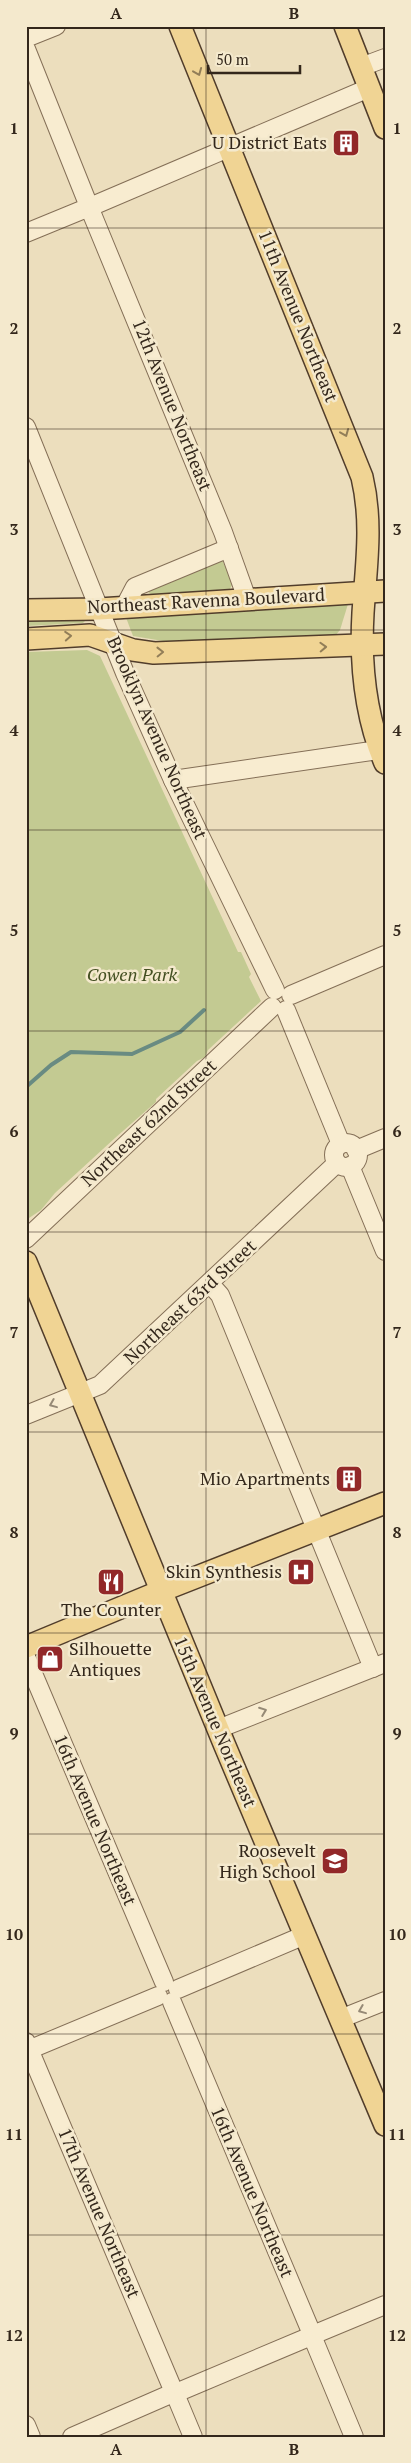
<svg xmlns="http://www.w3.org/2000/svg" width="411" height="2463" viewBox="0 0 411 2463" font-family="'PT Serif',serif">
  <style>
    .green { fill: #c3ca92 }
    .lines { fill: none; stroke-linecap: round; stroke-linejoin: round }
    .stream { stroke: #698b82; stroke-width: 4 }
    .minor-casing { stroke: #846f57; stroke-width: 20 }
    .major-casing { stroke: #513d2b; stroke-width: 24 }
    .minor { stroke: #f8ecd0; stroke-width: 18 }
    .major { stroke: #f0d494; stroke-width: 21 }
    .oneway { stroke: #927e58 }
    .oneway2 { stroke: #968a76 }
    .grid { fill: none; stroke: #33271b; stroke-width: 1; stroke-opacity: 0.55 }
    .labels { text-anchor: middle; stroke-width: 5; stroke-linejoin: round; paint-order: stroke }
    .poi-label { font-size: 18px; fill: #33271b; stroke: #f4e9cd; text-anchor: end }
    .street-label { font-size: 18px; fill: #33271b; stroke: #f4e9cd }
    .park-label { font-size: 18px; font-style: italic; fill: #445022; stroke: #f4e9cd }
    .neatline { fill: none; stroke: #33271b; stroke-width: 2 }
    .grid-label { font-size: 16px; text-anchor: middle; font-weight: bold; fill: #33271b }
  </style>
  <rect width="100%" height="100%" fill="#ecdebd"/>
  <g class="green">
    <polygon points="222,560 233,583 230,589 153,595 149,593 149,590"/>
    <polygon points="348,604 340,630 335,636 175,643 133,636 125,615"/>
    <polygon points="26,617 87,619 83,623 26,626"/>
    <polygon points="87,650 100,656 238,952 241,952 251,974 249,977 261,1001 208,1050 205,1057 197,1061 156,1099 156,1102 115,1138 55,1193 41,1210 26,1220 26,652"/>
  </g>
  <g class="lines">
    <polyline class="stream" points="26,1087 51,1065 71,1052 132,1054 180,1032 204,1010"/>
    <g class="minor-casing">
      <g id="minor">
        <polyline points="26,38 56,26"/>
        <polyline points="26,49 86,199"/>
        <polyline points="361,67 385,58"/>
        <polyline points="97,204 369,88"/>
        <polyline points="92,214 223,532 247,599"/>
        <polyline points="26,233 82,210"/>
        <polyline points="26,427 125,673 173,780 275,990"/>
        <polyline points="125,606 135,587 229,548"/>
        <polyline points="173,780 385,749"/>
        <polyline points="291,995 385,955"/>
        <polyline points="286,1010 341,1144"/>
        <circle cx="346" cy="1155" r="12"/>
        <polyline points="356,1150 385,1138"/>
        <polyline points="350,1166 385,1251"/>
        <polyline points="26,1239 272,1007"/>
        <polyline points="210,1284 220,1295 373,1668"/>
        <polyline points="26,1415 100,1385 337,1163"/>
        <polyline points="26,1657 164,1982"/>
        <polyline points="218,1729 385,1663"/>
        <polyline points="178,1989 305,1935"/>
        <polyline points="172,2002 309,2327"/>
        <polyline points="340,2019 385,2001"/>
        <polyline points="26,2042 171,2385"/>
        <polyline points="26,2051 158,1996"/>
        <polyline points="320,2332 385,2305"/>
        <polyline points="315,2343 354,2437"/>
        <polyline points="183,2390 304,2339"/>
        <polyline points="178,2401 193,2437"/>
        <polyline points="26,2425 31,2437"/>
        <polyline points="72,2437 166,2396"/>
      </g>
    </g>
    <g class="major-casing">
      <g id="major">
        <path d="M 180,26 L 362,477 C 373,523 366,567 363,613 C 360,664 365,715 385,763"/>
        <polyline points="345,26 385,128"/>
        <polyline points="26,610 99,609 385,591"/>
        <polyline points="26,639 90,635 133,650 154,653 385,644"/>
        <polyline points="26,1262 225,1746 385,2125"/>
        <polyline points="26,1647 161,1591 385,1503"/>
      </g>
    </g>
    <use href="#minor" class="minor"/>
    <use href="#major" class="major"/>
  </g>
  <defs><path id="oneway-chevron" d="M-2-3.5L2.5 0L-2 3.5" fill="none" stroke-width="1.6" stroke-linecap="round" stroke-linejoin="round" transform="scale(1.25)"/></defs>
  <g class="oneway">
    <use href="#oneway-chevron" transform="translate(198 72) rotate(68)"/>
    <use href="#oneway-chevron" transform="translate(345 433) rotate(68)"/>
    <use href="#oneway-chevron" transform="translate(68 636) rotate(-4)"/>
    <use href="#oneway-chevron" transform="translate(323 647) rotate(-2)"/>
    <use href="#oneway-chevron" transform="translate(160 652) rotate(-1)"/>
  </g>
  <g class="oneway2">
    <use href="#oneway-chevron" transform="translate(53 1404) rotate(158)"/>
    <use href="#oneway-chevron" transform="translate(263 1711) rotate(-21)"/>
    <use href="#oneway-chevron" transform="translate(362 2010) rotate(158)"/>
  </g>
  <path class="grid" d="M 206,26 L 206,2437M 26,228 L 385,228M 26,429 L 385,429M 26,630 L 385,630M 26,830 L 385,830M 26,1031 L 385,1031M 26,1232 L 385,1232M 26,1432 L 385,1432M 26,1633 L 385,1633M 26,1834 L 385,1834M 26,2034 L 385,2034M 26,2235 L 385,2235"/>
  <defs>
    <g id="building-square" transform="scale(1.4375)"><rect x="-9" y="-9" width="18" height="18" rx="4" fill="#922829" stroke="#f4e9cd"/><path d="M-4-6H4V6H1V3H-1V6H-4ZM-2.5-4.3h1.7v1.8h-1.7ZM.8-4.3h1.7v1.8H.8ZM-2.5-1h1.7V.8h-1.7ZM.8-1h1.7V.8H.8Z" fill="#fff"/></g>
    <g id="hospital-square" transform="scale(1.4375)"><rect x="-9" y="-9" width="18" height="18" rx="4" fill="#922829" stroke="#f4e9cd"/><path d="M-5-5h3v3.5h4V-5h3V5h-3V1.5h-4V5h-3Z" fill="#fff"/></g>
    <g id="restaurant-square" transform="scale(1.4375)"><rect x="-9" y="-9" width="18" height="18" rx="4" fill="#922829" stroke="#f4e9cd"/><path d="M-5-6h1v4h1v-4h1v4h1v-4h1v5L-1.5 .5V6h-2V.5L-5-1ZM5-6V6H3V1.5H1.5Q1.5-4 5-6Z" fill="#fff"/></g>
    <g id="shop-square" transform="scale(1.4375)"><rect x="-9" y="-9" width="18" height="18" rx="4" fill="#922829" stroke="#f4e9cd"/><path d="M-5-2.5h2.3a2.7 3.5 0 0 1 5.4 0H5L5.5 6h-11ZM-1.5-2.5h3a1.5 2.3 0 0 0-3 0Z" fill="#fff"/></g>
    <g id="school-square" transform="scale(1.4375)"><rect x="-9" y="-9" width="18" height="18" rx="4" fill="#922829" stroke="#f4e9cd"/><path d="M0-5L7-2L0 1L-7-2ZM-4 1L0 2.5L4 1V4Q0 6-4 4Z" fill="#fff"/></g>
  </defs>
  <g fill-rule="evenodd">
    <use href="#building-square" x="346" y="143"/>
    <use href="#building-square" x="349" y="1479"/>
    <use href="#hospital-square" x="301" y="1572"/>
    <use href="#restaurant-square" x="111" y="1582"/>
    <use href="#shop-square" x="50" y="1659"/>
    <use href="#school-square" x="335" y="1861"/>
  </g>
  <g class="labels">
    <g class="poi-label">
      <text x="327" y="149">U District Eats</text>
      <text x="330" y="1485">Mio Apartments</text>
      <text x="282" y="1578">Skin Synthesis</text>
      <text x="111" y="1616" text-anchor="middle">The Counter</text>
      <text x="69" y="1655" text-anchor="start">Silhouette<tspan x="69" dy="21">Antiques</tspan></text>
      <text x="316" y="1857">Roosevelt<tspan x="316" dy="21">High School</tspan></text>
    </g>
    <g class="street-label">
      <text transform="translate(298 316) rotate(68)" y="6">11th Avenue Northeast</text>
      <text transform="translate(172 405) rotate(68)" y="6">12th Avenue Northeast</text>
      <text transform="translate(206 601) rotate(-3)" y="6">Northeast Ravenna Boulevard</text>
      <text transform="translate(157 738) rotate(66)" y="6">Brooklyn Avenue Northeast</text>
      <text transform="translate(149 1123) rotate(-43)" y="6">Northeast 62nd Street</text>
      <text transform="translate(190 1302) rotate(-43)" y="6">Northeast 63rd Street</text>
      <text transform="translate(215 1722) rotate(67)" y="6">15th Avenue Northeast</text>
      <text transform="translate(95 1820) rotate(67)" y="6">16th Avenue Northeast</text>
      <text transform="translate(252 2192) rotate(67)" y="6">16th Avenue Northeast</text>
      <text transform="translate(99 2213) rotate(67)" y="6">17th Avenue Northeast</text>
    </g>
    <g class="park-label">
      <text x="132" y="981">Cowen Park</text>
    </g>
  </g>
  <rect width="411" height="2463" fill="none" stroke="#f4e9cd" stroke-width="55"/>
  <path d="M208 65v8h92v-8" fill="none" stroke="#33271b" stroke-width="2.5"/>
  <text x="216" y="65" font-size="15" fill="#33271b" stroke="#f4e9cd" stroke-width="4" paint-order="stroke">50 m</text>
  <rect x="28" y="28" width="356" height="2408" class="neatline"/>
  <g class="grid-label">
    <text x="116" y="19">A</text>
    <text x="294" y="19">B</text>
    <text x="14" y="134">1</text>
    <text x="397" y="134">1</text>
    <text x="14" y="334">2</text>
    <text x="397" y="334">2</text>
    <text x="14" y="535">3</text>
    <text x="397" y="535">3</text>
    <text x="14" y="736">4</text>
    <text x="397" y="736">4</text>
    <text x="14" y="936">5</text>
    <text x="397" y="936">5</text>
    <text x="14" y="1137">6</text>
    <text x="397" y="1137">6</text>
    <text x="14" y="1338">7</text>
    <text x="397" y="1338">7</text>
    <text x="14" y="1538">8</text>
    <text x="397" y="1538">8</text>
    <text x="14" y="1739">9</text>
    <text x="397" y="1739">9</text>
    <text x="14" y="1940">10</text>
    <text x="397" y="1940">10</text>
    <text x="14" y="2140">11</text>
    <text x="397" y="2140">11</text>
    <text x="14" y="2341">12</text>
    <text x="397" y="2341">12</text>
    <text x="116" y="2455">A</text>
    <text x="294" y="2455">B</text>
  </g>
</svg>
